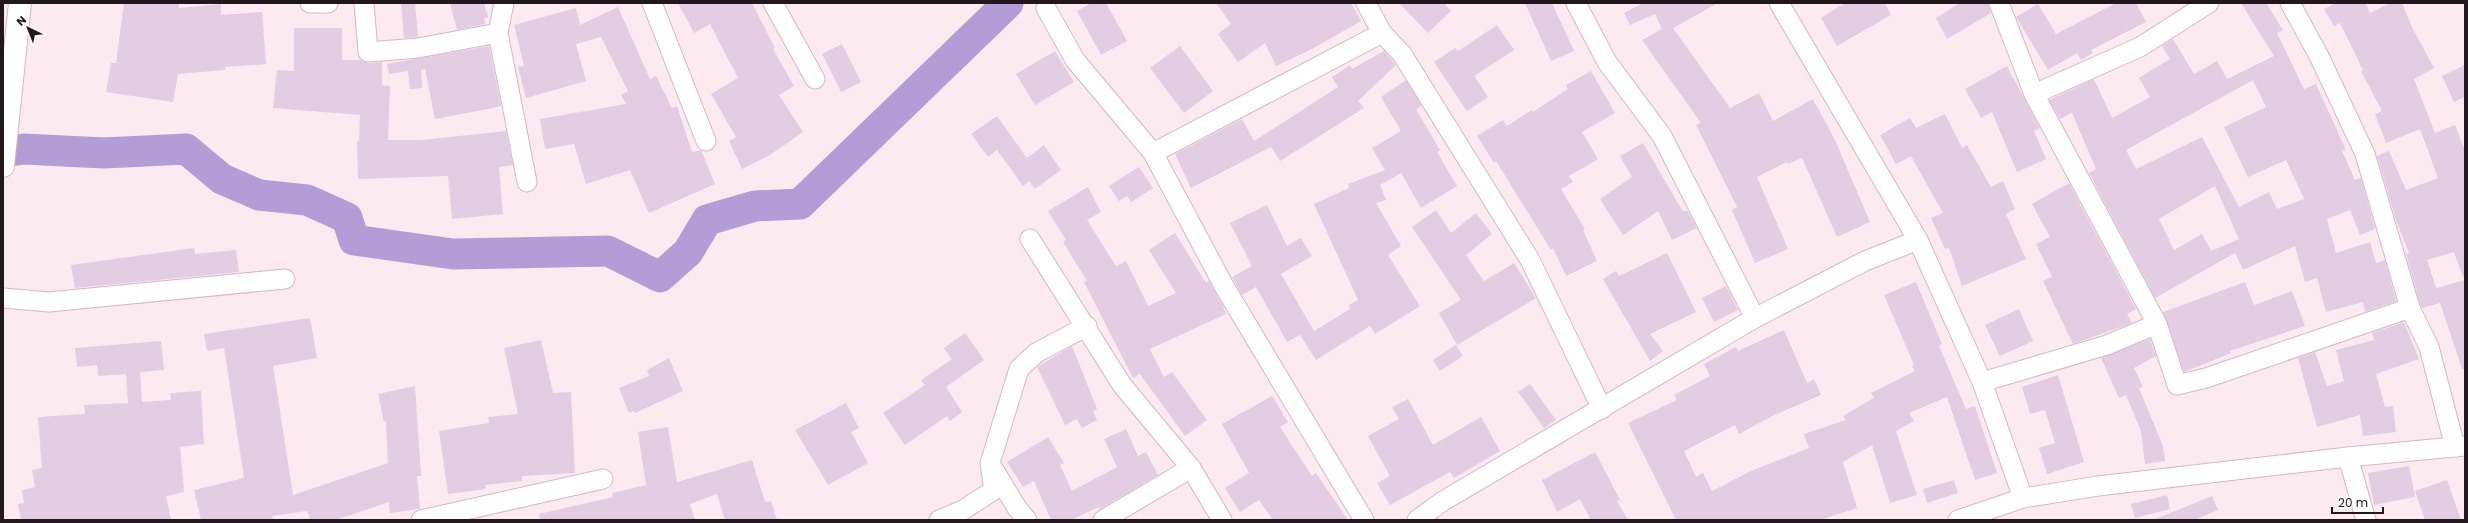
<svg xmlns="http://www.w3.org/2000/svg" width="2468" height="523" viewBox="0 0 2468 523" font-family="Poppins,sans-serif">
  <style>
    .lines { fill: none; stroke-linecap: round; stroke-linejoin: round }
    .river { stroke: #b39dd6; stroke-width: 31 }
    .building { fill: #e3cde3; fill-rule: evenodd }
    .minor-casing { stroke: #d4b7c3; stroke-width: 21 }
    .major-casing { stroke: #d4b7c3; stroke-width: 24 }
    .minor { stroke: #fff; stroke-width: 19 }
    .major { stroke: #fff; stroke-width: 22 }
  </style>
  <rect width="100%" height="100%" fill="#fceaf1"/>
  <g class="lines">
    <polyline class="river" points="3,152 24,149 104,153 186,149 222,179 259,195 307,200 347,218 354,240 453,254 608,251 660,277 688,252 707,220 755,206 800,204 1008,3"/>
  </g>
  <g class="building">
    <polygon points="124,3 179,3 179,8 221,4 221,15 262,12 266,64 225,67 225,70 178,74 173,102 106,92 111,63 116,63"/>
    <polygon points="401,3 415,3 418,37 404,38"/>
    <polygon points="450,3 484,3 488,17 484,18 485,24 457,30"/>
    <polygon points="678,3 752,3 775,48 773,49 794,86 779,95 803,132 770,155 742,169 729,141 736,137 711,94 738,78 710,24 694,33"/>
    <polygon points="1091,3 1106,3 1127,41 1101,55 1077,11"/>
    <polygon points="1216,3 1351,3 1361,21 1312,49 1276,66 1265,43 1238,62 1218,34 1231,24"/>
    <polygon points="1399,3 1444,3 1451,11 1428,33"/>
    <polygon points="1525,3 1552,3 1574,51 1551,61"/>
    <polygon points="1643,3 1718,3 1673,28 1730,108 1759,93 1773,121 1813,99 1835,140 1870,222 1837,237 1802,158 1788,164 1787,162 1757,177 1788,249 1755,263 1732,210 1737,207 1696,125 1701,123 1642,40 1662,29 1655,14 1630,25 1624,13"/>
    <polygon points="1845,3 1885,3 1891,15 1837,46 1821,18"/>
    <polygon points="1960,3 1988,3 1991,13 1947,39 1936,18"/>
    <polygon points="2116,3 2136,3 2146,22 2091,50 2093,53 2081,60 2077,53 2048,70 2016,17 2038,4 2056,34"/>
    <path d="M 2241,3 L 2266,3 L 2283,30 L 2277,33 L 2304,89 L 2316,84 L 2346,150 L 2342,151 L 2355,180 L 2361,178 L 2375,229 L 2360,235 L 2350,210 L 2327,219 L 2336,253 L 2370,242 L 2376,263 L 2385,260 L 2396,301 L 2365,312 L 2363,302 L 2326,312 L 2317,278 L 2305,282 L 2295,246 L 2243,270 L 2235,253 L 2155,298 L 2089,173 L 2096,169 L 2072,113 L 2060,119 L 2049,100 L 2094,79 L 2112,118 L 2150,97 L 2139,78 L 2170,59 L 2162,46 L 2173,39 L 2194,74 L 2217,61 L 2227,79 L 2274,56 ZM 2253,80 L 2266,107 L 2224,127 L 2248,177 L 2286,160 L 2304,199 L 2277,209 L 2269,192 L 2239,207 L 2202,137 L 2136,169 L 2126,150 ZM 2215,186 L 2239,239 L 2211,251 L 2202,234 L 2174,250 L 2159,219 Z"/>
    <polygon points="2336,3 2366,3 2370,13 2390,3 2402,3 2412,27 2434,68 2414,79 2435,133 2455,125 2465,150 2465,277 2463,277 2454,252 2427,260 2436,288 2465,280 2465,369 2462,369 2440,303 2422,308 2420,304 2406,254 2409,253 2396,220 2377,156 2389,151 2406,190 2438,178 2420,129 2386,143 2375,114 2382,111 2361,71 2363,70 2340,23 2334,26 2324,9"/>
    <polygon points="618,7 650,79 656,76 672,108 677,106 692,152 701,150 715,184 649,213 630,170 586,184 574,144 545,149 540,119 626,104 621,95 628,91 601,37 576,44 586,81 526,98 518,67 524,66 514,25 576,8 580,25"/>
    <polygon points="1497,25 1514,50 1474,76 1488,97 1467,111 1434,62 1455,48 1458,51"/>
    <polygon points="294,28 342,28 342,60 361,60 368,63 382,62 382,85 390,86 388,140 422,140 506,131 513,165 499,167 503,214 452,219 448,176 358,179 357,141 359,141 360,115 273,108 277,70 294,71"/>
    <polygon points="842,44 861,82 841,92 822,54"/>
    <polygon points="489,46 501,106 493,108 435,119 425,69 421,70 422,88 410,89 408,71 389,74 387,64"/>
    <polygon points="1180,46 1213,91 1184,113 1150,68"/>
    <polygon points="1055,51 1074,82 1035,105 1016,74"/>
    <polygon points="1384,51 1396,65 1358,101 1364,108 1280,161 1271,147 1191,188 1175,154 1242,119 1254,141 1338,87 1332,77 1350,65 1352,69"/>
    <polygon points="2465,65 2465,97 2454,102 2442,76"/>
    <polygon points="2007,66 2040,128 2034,131 2046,159 2017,172 1992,112 1981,118 1965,89"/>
    <polygon points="1591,71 1615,113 1582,132 1598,159 1569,176 1573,182 1561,189 1585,229 1583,230 1597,261 1566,276 1553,248 1551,250 1496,161 1494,163 1477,136 1503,120 1507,126 1532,110 1533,112 1568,89 1566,85"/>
    <polygon points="1406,80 1422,106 1416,109 1440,150 1437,152 1457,186 1421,208 1401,173 1380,185 1386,200 1376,203 1401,246 1388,255 1420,306 1375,334 1370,326 1316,360 1300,335 1287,342 1256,287 1242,295 1232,277 1252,266 1230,223 1267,205 1287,246 1301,238 1312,256 1281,274 1314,331 1350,309 1349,305 1358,300 1314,204 1349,188 1348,184 1385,170 1372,148 1401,131 1381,97"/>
    <polygon points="1945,114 1962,148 1967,145 1991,187 2003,181 2015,209 2006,214 2026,259 1962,286 1949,248 1945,249 1931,218 1943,213 1911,156 1896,164 1880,135 1910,118 1916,128"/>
    <polygon points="997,116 1027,158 1044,145 1061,170 1035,189 1029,181 1023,186 997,150 988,157 971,134"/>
    <polygon points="1643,143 1683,212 1687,210 1697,228 1672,240 1658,211 1623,235 1600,199 1632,177 1620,156"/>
    <polygon points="1139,167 1153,188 1131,202 1127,196 1119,201 1109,186"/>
    <polygon points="2069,183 2136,309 2127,314 2132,323 2073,344 2043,281 2052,277 2036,244 2050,237 2032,204"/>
    <polygon points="1088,187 1101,212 1087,220 1116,266 1126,261 1148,306 1176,293 1149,250 1175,233 1206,283 1209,281 1223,306 1226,314 1150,349 1164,377 1172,372 1207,420 1185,436 1140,374 1133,378 1084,282 1087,281 1063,242 1066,240 1048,211"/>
    <polygon points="1436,210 1451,233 1476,213 1492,234 1466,255 1484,281 1514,263 1536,298 1457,345 1439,313 1461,300 1412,227"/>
    <polygon points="194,248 195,254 236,250 239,272 75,288 71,265"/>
    <polygon points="1667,253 1696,312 1650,334 1663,351 1650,361 1603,279 1616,271 1619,276"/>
    <polygon points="1916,282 1942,344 1939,346 1966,409 1975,406 1997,473 1975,480 1947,397 1909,413 1914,421 1896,431 1917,495 1890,503 1872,445 1843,462 1857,508 1820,520 1676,520 1628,423 1677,400 1674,395 1710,376 1704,364 1736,347 1738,351 1784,330 1807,383 1814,379 1821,395 1772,416 1739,434 1735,425 1684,451 1696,477 1703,473 1712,491 1753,470 1809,448 1804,434 1846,420 1843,416 1874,398 1871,393 1915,371 1912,366 1914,365 1884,295"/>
    <polygon points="2245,282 2254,305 2292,291 2305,326 2230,351 2231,353 2184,372 2163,312"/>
    <polygon points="1726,286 1738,310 1714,322 1702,298"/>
    <polygon points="2019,309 2033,341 2000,356 1985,325"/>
    <polygon points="310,318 317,358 273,366 293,495 388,463 386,421 384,422 378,394 415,386 421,476 417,476 420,509 390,513 389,502 336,520 310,520 307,511 272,516 273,520 201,520 194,490 244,478 224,348 207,351 204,334"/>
    <polygon points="2404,322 2419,359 2376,374 2385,407 2393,406 2396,432 2363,436 2360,415 2317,427 2298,358 2315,352 2327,386 2344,381 2336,350 2374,340 2372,333"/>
    <polygon points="965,333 984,360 946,387 962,412 950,421 947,416 905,445 883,413 925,385 921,380 952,359 944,348"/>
    <polygon points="2150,339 2156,356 2134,368 2143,387 2139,388 2163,446 2165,461 2145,464 2141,431 2126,395 2119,398 2101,358"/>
    <polygon points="541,340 553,393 571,392 575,473 522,476 522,481 485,485 486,489 448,494 439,431 489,423 488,417 518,414 504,348"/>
    <polygon points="161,341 164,370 140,372 142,402 171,400 170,393 201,391 204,444 180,447 184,492 166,496 171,520 21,520 18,504 24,503 22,490 35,487 32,470 42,468 38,417 85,414 84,405 128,403 126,374 98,376 97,365 77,367 75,348"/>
    <polygon points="1456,345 1463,356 1440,371 1433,360"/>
    <polygon points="1072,346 1097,409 1093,411 1097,420 1082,428 1077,419 1065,425 1037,367"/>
    <polygon points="669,358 683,391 635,413 634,411 629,413 619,388 649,376 647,370"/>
    <polygon points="2058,375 2084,462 2047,474 2039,448 2055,443 2045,410 2030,414 2022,387"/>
    <polygon points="1530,384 1556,420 1544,428 1518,392"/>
    <polygon points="1272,396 1288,422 1280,427 1312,476 1316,473 1348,520 1273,520 1259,500 1240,512 1225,488 1249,473 1222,424"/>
    <polygon points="1408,399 1433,445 1481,417 1500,451 1454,478 1450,472 1390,505 1377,483 1390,476 1368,436 1399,419 1392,407"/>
    <polygon points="846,403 859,428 851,432 868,463 828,485 795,430"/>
    <polygon points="668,427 677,482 752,460 765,502 771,501 777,520 725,520 717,494 690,504 695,520 540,520 539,514 613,497 612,493 646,485 638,432"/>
    <polygon points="1126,429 1138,456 1146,452 1158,475 1100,509 1099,507 1071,520 1051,520 1034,481 1023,487 1007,462 1048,437 1064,463 1060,465 1072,491 1117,467 1104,439"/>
    <polygon points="1595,452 1620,500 1617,501 1628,520 1591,520 1580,499 1557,512 1542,480"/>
    <polygon points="2409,466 2415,497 2374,505 2368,473"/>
    <polygon points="1954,480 1958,493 1927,503 1923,489"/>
    <polygon points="2447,480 2461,520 2425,520 2415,491"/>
    <polygon points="2167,495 2170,509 2135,518 2131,504"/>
    <polygon points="2212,496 2218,510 2194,520 2153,520"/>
  </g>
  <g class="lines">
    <g class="minor-casing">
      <g id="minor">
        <polyline points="310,3 328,3"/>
        <polyline points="364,3 368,52 418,48 498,33"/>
        <polyline points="504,3 498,33 527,182"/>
        <polyline points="652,3 706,141"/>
        <polyline points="773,3 815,79"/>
        <polyline points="1366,3 1382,33 1402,54 1530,260 1602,409"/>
        <polyline points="1576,3 1607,62 1662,136 1755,318"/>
        <polyline points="1779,3 1918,240 1982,382 2023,498"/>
        <polyline points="1999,3 2034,94 2157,324 2177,385 2206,378 2410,308"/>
        <polyline points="2290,3 2319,56 2365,154 2410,308 2429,347 2455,447"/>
        <polyline points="1046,8 1075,60 1153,153 1224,286 1364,520"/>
        <polyline points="2034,94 2140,47 2209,3"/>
        <polyline points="1153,153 1382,33"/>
        <polyline points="1030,239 1122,385 1191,468 1222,520"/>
        <polyline points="3,298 49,302 285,279"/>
        <polyline points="1982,382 2107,345 2157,324"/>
        <polyline points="2348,457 2366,520"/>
        <polyline points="994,470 1017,508 1027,520"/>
        <polyline points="421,520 603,479"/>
        <polyline points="939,520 963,510 994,490 990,463 1019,369 1036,353 1087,326"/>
        <polyline points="1103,520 1191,468"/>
        <polyline points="1417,520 1443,501 1755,318 1865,261 1918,240"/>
        <polyline points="1958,520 2023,498 2098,486 2348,457 2465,446"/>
      </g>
    </g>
    <g class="major-casing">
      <polyline id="major" points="3,166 20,3"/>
    </g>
    <use href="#minor" class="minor"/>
    <use href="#major" class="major"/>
  </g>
  <rect width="2468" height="523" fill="none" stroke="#21171c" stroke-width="8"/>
  <g transform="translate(28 28) rotate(317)" stroke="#fcfdfc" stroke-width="3" paint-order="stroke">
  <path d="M0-3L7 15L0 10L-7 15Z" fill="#21171c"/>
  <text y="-6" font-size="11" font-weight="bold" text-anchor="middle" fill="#21171c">N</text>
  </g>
  <path d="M2332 507v6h51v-6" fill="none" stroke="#21171c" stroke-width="2"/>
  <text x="2338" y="507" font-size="12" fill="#21171c" stroke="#fcfdfc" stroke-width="3" paint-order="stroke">20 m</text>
</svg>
